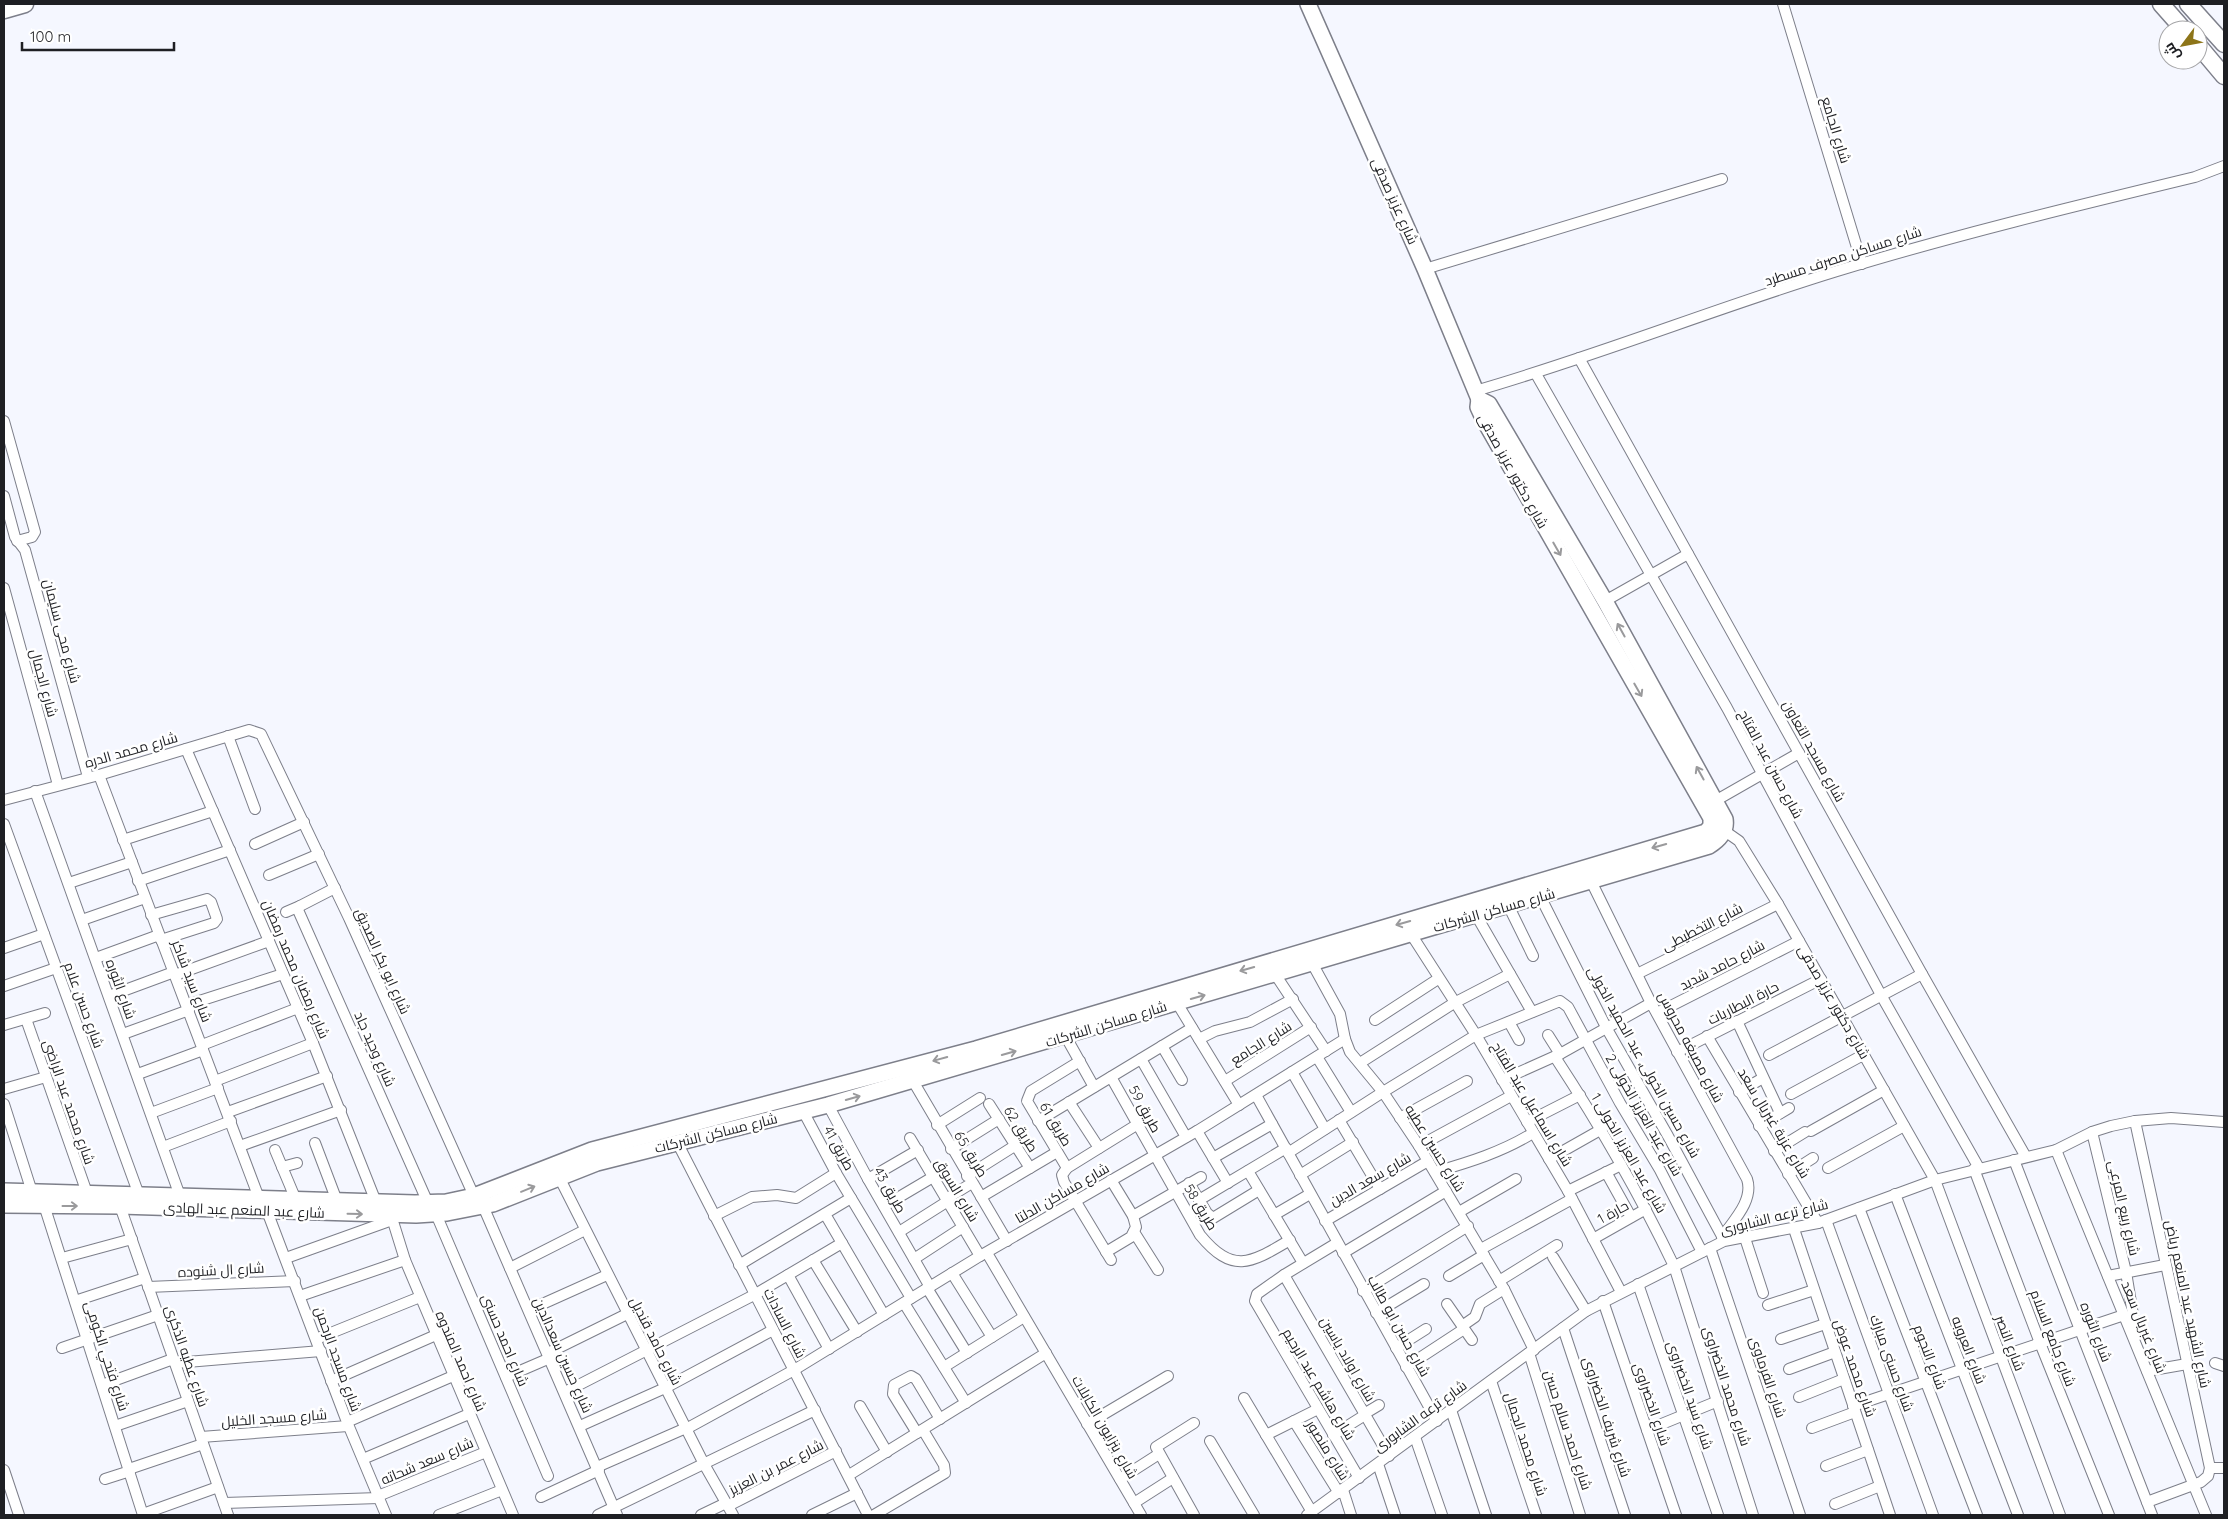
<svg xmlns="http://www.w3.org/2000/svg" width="2228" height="1519" viewBox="0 0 2228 1519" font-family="Quicksand,Cairo,sans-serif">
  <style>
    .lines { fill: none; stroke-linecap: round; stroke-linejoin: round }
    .street-casing { stroke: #7d7f8a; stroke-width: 12 }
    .secondary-casing { stroke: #7d7f8a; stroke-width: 18 }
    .primary-casing { stroke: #7d7f8a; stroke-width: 19 }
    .street { stroke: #fff; stroke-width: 10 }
    .secondary { stroke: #fff; stroke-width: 15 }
    .primary { stroke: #fff; stroke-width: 16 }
    .oneway { stroke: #9a9a9c }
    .labels { text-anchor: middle; stroke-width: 5; stroke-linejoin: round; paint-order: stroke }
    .street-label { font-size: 14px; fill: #1e1f23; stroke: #fff }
  </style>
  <rect width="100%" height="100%" fill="#f5f7ff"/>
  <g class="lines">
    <g class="street-casing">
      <g id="street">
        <polyline points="1783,4 1862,264"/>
        <polyline points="1425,269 1722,179"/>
        <polyline points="1579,358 1922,974 2026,1157"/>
        <polyline points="1536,374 1727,708 1881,995 1979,1168"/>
        <path d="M 1475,391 C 1597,356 1716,308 1837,271 C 1955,235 2075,206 2195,177 L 2224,166"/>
        <polyline points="4,421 35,532 32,537 17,541"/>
        <polyline points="4,496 15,537 25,550 88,777"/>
        <polyline points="4,588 58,785"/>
        <polyline points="1605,601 1688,554"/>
        <polyline points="228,736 255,809"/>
        <polyline points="186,749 313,1043 376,1202"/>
        <polyline points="99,775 259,1198"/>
        <polyline points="35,791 180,1196"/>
        <polyline points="4,800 99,775 249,730 261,734 349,918 474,1196"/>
        <polyline points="1715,801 1799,753"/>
        <polyline points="4,824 139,1195"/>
        <polyline points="1718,831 1729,834 1739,841 1778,904 1935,1180 2060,1515"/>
        <polyline points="123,840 213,811"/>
        <polyline points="255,844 304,822"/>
        <polyline points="269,875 319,854"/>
        <path d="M 1588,875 L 1651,1003 L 1747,1179 C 1754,1200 1734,1220 1722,1237"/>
        <polyline points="138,881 230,850"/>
        <polyline points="69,883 132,862"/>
        <polyline points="335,888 300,906 298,910 428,1203"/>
        <polyline points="1540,896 1607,1029 1668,1136 1724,1240"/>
        <polyline points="1508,905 1533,956"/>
        <polyline points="286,912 300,906"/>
        <polyline points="151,915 207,899 211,902 217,919 214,923 161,940"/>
        <polyline points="1476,915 1532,1012"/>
        <polyline points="82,920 145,898"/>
        <polyline points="1411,934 1476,1035 1568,1191 1621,1292"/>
        <polyline points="4,948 44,934"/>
        <polyline points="96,958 159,935"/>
        <polyline points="1312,963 1340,1014 1345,1039 1350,1052 1383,1092 1419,1146 1504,1289 1534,1350"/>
        <polyline points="1275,974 1326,1051"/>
        <polyline points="1637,974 1778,904"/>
        <polyline points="175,975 269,941"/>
        <polyline points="4,986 56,968"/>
        <polyline points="109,996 174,972"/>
        <polyline points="1177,1003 1239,1105"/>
        <polyline points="187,1005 283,974"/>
        <polyline points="1657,1013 1799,941"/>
        <polyline points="26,1019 87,1193"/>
        <polyline points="1375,1020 1438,979"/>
        <polyline points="1737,1021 1780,1113"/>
        <polyline points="1509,1022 1519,1040"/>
        <polyline points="4,1025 45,1013"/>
        <polyline points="123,1034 189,1010"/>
        <polyline points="1548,1035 1560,1054"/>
        <polyline points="1707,1036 1818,1223"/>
        <polyline points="1066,1037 1094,1087"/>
        <polyline points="1199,1039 1215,1031 1250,1022 1293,999"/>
        <polyline points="202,1045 298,1008"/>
        <polyline points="1162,1046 1182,1080"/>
        <polyline points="1677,1052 1821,979"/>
        <polyline points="1769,1055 1922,974"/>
        <polyline points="1317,1057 1351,1112"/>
        <path d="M 1555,1057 C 1599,1124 1639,1193 1674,1266 L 1753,1515"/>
        <polyline points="1141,1059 1186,1137"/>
        <polyline points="1360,1063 1454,1003 1510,974"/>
        <polyline points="1292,1072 1325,1129"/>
        <polyline points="138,1074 203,1050"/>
        <path d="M 1111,1077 L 1200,1235 C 1233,1275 1251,1263 1290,1240"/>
        <polyline points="1502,1080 1560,1054 1651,1003"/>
        <polyline points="215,1081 313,1043"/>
        <polyline points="913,1081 1007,1241"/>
        <polyline points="1225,1081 1311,1027"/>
        <polyline points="4,1089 46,1077"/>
        <polyline points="1739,1092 1763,1078"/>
        <polyline points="1791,1094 1863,1055"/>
        <polyline points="1256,1095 1437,1421"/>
        <polyline points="1069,1102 1099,1148"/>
        <polyline points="4,1104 32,1192"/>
        <polyline points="989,1104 1030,1168"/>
        <polyline points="828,1105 868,1179 930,1287"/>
        <polyline points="803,1111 836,1173 911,1298"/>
        <polyline points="228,1112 327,1076"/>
        <polyline points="151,1113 218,1088"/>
        <polyline points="1400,1118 1467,1081"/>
        <polyline points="1339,1120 1380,1189"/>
        <polyline points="1038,1121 1192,1028"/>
        <polyline points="2135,1121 2210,1468 2208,1476 2201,1482 2147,1502"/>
        <polyline points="1527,1122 1580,1095"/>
        <polyline points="937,1125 980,1098"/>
        <polyline points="1759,1126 1789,1108"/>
        <polyline points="1197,1131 1228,1183"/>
        <polyline points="1811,1131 1884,1090"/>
        <polyline points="2092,1132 2126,1272 2136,1333"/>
        <polyline points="910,1138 980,1256"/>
        <polyline points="315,1143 337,1201"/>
        <polyline points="678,1144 868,1515"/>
        <polyline points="240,1146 341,1110"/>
        <polyline points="1419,1146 1511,1096"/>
        <polyline points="163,1147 231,1121"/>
        <polyline points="951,1149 999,1119"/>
        <polyline points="275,1150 296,1200"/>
        <polyline points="2056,1150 2206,1515"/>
        <polyline points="1774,1151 1805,1132"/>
        <polyline points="1288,1153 1383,1092 1476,1035 1560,1001 1568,1007 1620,1103 1660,1170 1702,1252"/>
        <polyline points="1213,1158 1272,1124"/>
        <polyline points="1549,1159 1602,1129"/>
        <polyline points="2014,1160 2152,1515"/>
        <polyline points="282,1167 297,1163"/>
        <polyline points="1067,1168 1027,1101 1031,1091 1080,1061"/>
        <polyline points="1828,1168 1904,1126"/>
        <polyline points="1974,1169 2040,1343 2109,1515"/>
        <polyline points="1248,1171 1303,1263"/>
        <path d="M 1435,1172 C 1470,1162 1502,1152 1533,1133"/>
        <polyline points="1606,1172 1631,1217"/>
        <polyline points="1788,1174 1813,1158"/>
        <polyline points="1300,1175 1353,1142"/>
        <polyline points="967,1176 1016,1145"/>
        <polyline points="559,1177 704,1464 733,1515"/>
        <polyline points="868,1179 918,1150"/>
        <polyline points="1189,1183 1207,1213 1213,1218 1259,1190"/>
        <polyline points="1568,1191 1621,1165"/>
        <polyline points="1895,1194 2018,1515"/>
        <polyline points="981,1197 1057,1152"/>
        <polyline points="946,1199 972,1183"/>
        <polyline points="1199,1200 1286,1148"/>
        <polyline points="44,1205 143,1515"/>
        <polyline points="120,1206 228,1515"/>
        <polyline points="483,1206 617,1515"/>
        <polyline points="884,1206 933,1177"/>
        <polyline points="1859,1208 1977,1515"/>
        <polyline points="267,1211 347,1422 386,1515"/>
        <polyline points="1459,1212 1516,1179"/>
        <polyline points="436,1214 548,1476"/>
        <polyline points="825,1214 884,1315"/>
        <polyline points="391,1215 405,1260 513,1515"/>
        <polyline points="1274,1215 1310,1194"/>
        <polyline points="714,1216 752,1197 777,1195 796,1198 836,1173"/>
        <polyline points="1133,1216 1201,1177"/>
        <polyline points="1826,1220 1933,1515"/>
        <polyline points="1325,1221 1428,1161"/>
        <polyline points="1794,1229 1890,1515"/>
        <polyline points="899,1232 948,1201"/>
        <polyline points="1134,1232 1158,1270"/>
        <polyline points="1745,1238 1763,1293"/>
        <polyline points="1593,1239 1646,1209"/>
        <polyline points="1337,1243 1284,1275 1257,1294 1255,1301 1359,1478"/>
        <polyline points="1710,1248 1800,1515"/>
        <polyline points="1481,1249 1572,1199"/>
        <polyline points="1106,1252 1131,1237 1136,1227 1133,1216 1111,1180"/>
        <polyline points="987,1253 1141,1515"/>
        <polyline points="1343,1253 1446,1191"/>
        <polyline points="1553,1257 1586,1311"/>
        <polyline points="62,1258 132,1239"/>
        <polyline points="286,1258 392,1220"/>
        <polyline points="914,1259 963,1227"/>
        <polyline points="813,1260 857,1332"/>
        <polyline points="1111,1260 1064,1182 1062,1175 1067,1168 1138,1124"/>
        <polyline points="739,1265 851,1198"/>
        <polyline points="510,1268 585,1230"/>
        <polyline points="952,1273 992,1337"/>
        <polyline points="788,1275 829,1349"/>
        <polyline points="1284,1275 1389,1456"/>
        <polyline points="1449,1276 1484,1255"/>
        <polyline points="2108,1276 2165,1265"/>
        <polyline points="1499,1281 1557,1245"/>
        <polyline points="1638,1284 1718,1515"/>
        <polyline points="148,1287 295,1281"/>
        <polyline points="927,1288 967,1353"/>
        <polyline points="1363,1291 1468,1226"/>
        <polyline points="300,1296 405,1260"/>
        <polyline points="75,1301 145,1278"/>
        <polyline points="1603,1301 1676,1515"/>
        <polyline points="904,1303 966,1403"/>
        <polyline points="1447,1304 1472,1340"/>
        <polyline points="1768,1305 1814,1290"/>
        <polyline points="529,1310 607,1275"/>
        <polyline points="1376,1313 1424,1284"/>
        <polyline points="1462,1326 1475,1317 1480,1304 1504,1289"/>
        <polyline points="1563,1328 1625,1515"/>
        <polyline points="316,1339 420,1297"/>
        <polyline points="1781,1339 1825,1324"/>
        <polyline points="62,1348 158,1315"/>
        <polyline points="1396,1348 1426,1329"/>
        <polyline points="548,1353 627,1314"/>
        <polyline points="1529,1353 1580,1515"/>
        <polyline points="175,1363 321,1351"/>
        <polyline points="2215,1363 2224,1366"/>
        <polyline points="944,1367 1024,1317"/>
        <polyline points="1406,1367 1464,1329"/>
        <polyline points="1789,1369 1835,1352"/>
        <polyline points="2147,1371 2187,1364"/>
        <polyline points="506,1377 550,1358"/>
        <polyline points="331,1381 436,1335"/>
        <polyline points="1491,1381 1536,1515"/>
        <polyline points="102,1385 173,1359"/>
        <polyline points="565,1392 754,1295 842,1243"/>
        <polyline points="1799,1397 1844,1379"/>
        <polyline points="1244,1398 1312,1512"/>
        <polyline points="860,1406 887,1452"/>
        <polyline points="1853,1406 2124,1315"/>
        <polyline points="1451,1410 1486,1515"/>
        <polyline points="1364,1414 1379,1405"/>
        <polyline points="1294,1421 1339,1493"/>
        <polyline points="347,1422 453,1376"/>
        <polyline points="1194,1423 1156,1447 1194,1515"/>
        <polyline points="1087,1424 1168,1376"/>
        <polyline points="115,1426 188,1401"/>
        <polyline points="580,1426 665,1388 773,1330"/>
        <polyline points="1812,1428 1855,1412"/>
        <polyline points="686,1429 794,1370 980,1256 1197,1131 1345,1039"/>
        <polyline points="1647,1430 1718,1401"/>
        <polyline points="917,1433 893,1394 894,1385 911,1376 916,1379 940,1419"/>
        <polyline points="1266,1435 1318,1409"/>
        <polyline points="1333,1435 1365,1415"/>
        <polyline points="201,1437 348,1426"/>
        <polyline points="1415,1437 1442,1515"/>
        <polyline points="1210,1441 1254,1515"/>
        <polyline points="363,1459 469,1414"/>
        <polyline points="1378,1464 1395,1515"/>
        <polyline points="1826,1466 1868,1450"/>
        <polyline points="597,1467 686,1428"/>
        <polyline points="2210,1468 2224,1468"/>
        <polyline points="129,1469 203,1444"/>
        <polyline points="4,1470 19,1515"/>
        <polyline points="849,1475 1046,1353"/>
        <polyline points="105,1479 130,1471"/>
        <polyline points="1120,1479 1159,1454"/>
        <polyline points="1343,1490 1351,1515"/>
        <polyline points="378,1496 486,1452"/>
        <polyline points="541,1497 599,1470"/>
        <polyline points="224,1503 379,1498"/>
        <polyline points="1134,1503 1173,1478"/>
        <polyline points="1835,1504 1880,1486"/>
        <polyline points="728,1506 836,1451"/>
        <polyline points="143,1514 218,1487"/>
        <polyline points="439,1515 502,1490"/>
        <polyline points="598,1515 815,1410"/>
        <polyline points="701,1515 726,1503"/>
        <polyline points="812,1515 857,1493"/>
        <polyline points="874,1515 945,1473 944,1465 923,1430"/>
        <polyline points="1307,1515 1586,1311 1724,1241 1818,1223 1935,1180 2056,1150 2092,1132 2111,1126 2135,1121 2171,1118 2224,1122"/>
      </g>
    </g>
    <g class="secondary-casing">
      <g id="secondary">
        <polyline points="1308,4 1425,269 1479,399"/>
        <polyline points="4,1191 415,1203 446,1202 474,1196 592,1150 976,1049 1706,832 1711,826 1711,818 1484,420 1478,407 1479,399"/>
        <path d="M 4,1205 L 120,1206 L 416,1215 L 447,1213 L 493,1204 L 597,1163 L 828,1105 L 1709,846 C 1719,840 1727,831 1725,819 L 1605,601 L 1489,404 L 1479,399"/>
      </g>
    </g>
    <g class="primary-casing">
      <g id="primary">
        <polyline points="2161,4 2184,30"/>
        <polyline points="2188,4 2224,44"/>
        <polyline points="4,10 25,4"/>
        <polyline points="2198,45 2224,76"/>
      </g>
    </g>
    <use href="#street" class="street"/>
    <use href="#secondary" class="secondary"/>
    <use href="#primary" class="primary"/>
  </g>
  <defs><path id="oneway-shaft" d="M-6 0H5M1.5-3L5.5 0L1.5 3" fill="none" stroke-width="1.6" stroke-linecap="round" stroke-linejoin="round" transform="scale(1.25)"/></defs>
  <g class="oneway">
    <use href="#oneway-shaft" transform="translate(1557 549) rotate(60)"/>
    <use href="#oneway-shaft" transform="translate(1621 630) rotate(-119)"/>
    <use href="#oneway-shaft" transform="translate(1638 690) rotate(60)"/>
    <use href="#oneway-shaft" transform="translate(1700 773) rotate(-119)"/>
    <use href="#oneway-shaft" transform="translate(1659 846) rotate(164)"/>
    <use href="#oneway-shaft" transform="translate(1403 923) rotate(164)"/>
    <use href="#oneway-shaft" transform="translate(1247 969) rotate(164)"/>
    <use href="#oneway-shaft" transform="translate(1198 997) rotate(-16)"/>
    <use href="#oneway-shaft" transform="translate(1009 1053) rotate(-16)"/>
    <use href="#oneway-shaft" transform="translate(940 1059) rotate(165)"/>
    <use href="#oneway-shaft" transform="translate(853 1098) rotate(-16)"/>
    <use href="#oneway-shaft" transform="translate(528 1189) rotate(-22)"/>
    <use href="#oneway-shaft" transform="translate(70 1206)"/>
    <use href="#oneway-shaft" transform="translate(355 1214) rotate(1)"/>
  </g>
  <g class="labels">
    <g class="street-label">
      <text transform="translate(1836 130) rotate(73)" y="5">شارع الجامع</text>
      <text transform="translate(1395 201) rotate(66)" y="5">شارع عزيز صدقى</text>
      <text transform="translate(1843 256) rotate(-18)" y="5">شارع مساكن مصرف مسطرد</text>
      <text transform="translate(1513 471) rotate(61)" y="5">شارع دكتور عزيز صدقى</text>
      <text transform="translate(62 631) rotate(75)" y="5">شارع محى سليمان</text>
      <text transform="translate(44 683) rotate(75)" y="5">شارع الجمال</text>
      <text transform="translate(131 750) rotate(-16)" y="5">شارع محمد الدره</text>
      <text transform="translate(1814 751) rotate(61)" y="5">شارع مسجد التعاون</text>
      <text transform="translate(1771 764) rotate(62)" y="5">شارع حسن عبد الفتاح</text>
      <text transform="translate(1494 910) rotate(-16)" y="5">شارع مساكن الشركات</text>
      <text transform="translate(1702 927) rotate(-27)" y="5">شارع التخطيطى</text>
      <text transform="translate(383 961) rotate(66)" y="5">شارع ابو بكر الصديق</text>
      <text transform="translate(1722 965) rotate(-27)" y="5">شارع حامد شديد</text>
      <text transform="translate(296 969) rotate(67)" y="5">شارع رمضان محمد رمضان</text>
      <text transform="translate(192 981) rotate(69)" y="5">شارع سيد شاكر</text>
      <text transform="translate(121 989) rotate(70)" y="5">شارع الثوره</text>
      <text transform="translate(1834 1002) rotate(60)" y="5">شارع دكتور عزيز صدقى</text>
      <text transform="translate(1743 1003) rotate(-27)" y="5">حارة البطاريات</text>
      <text transform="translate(84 1005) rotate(70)" y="5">شارع حسن علام</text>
      <text transform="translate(1106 1024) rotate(-17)" y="5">شارع مساكن الشركات</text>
      <text transform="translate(1261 1043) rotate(-32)" y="5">شارع الجامع</text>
      <text transform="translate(1691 1047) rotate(62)" y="5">شارع مصبغه محروس</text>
      <text transform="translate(375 1049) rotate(66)" y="5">شارع وحيد جاد</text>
      <text transform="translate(1644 1062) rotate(61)" y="5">شارع حسين الخولى, عبد الحميد الخولى</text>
      <text transform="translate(69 1102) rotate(71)" y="5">شارع محمد عبد الراضى</text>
      <text transform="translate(1532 1104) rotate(59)" y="5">شارع اسماعيل عبد الفتاح</text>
      <text transform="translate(1145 1109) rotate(61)" y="5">طريق 59</text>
      <text transform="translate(1644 1115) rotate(60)" y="5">شارع عبد العزيز الخولى 2</text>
      <text transform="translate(1774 1123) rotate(59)" y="5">شارع عزبة غبريال سعد</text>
      <text transform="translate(1056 1124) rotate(59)" y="5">طريق 61</text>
      <text transform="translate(1021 1129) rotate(58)" y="5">طريق 62</text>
      <text transform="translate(716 1133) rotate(-14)" y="5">شارع مساكن الشركات</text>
      <text transform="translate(839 1148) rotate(61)" y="5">طريق 41</text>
      <text transform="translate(1435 1148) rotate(58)" y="5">شارع حسين عطيه</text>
      <text transform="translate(1629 1153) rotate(60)" y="5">شارع عبد العزيز الخولى 1</text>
      <text transform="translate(971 1154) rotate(59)" y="5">طريق 65</text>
      <text transform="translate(1370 1179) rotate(-30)" y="5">شارع سعد الدين</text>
      <text transform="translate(890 1190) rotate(60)" y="5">طريق 43</text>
      <text transform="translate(957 1190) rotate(59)" y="5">شارع السوق</text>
      <text transform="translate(1062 1193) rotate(-30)" y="5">شارع مساكن الدلتا</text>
      <text transform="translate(1201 1207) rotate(59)" y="5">طريق 58</text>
      <text transform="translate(2124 1208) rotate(77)" y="5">شارع ربيع المرعى</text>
      <text transform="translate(244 1210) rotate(2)" y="5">شارع عبد المنعم عبد الهادى</text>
      <text transform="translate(1613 1212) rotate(-29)" y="5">حارة 1</text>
      <text transform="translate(1774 1217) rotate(-14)" y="5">شارع ترعه الشابورى</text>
      <text transform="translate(221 1270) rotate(-3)" y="5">شارع ال شنوده</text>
      <text transform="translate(2188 1304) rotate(78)" y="5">شارع الشهيد عبد المنعم رياض</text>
      <text transform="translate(785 1323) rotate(63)" y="5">شارع السادات</text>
      <text transform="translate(1399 1326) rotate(61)" y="5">شارع حسن ابو طالب</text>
      <text transform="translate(2144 1327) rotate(68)" y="5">شارع غبريال سعد</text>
      <text transform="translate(2096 1332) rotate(69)" y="5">شارع الثوره</text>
      <text transform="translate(2053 1338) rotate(69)" y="5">شارع جامع السلام</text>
      <text transform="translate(505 1340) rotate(67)" y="5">شارع احمد حسنى</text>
      <text transform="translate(656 1341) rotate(63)" y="5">شارع حامد قنديل</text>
      <text transform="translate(2010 1343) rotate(69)" y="5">شارع النصر</text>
      <text transform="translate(1969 1350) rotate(69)" y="5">شارع العروبه</text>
      <text transform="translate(563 1355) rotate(66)" y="5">شارع حسين سعدالدين</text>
      <text transform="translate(107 1356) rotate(72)" y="5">شارع فتحي الكومى</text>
      <text transform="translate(187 1356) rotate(71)" y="5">شارع عطيه الذكرى</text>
      <text transform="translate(1930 1357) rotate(69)" y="5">شارع النجوم</text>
      <text transform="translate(338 1359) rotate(70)" y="5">شارع مسجد الرحمن</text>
      <text transform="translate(1348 1359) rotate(60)" y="5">شارع اولاد ياسين</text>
      <text transform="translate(461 1361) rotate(67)" y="5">شارع احمد المندوه</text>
      <text transform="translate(1892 1363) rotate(70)" y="5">شارع حسنى مبارك</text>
      <text transform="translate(1855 1368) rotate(71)" y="5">شارع محمد عوض</text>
      <text transform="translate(1768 1377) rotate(71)" y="5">شارع الفرماوى</text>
      <text transform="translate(1319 1384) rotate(59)" y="5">شارع هاشم عبد الرحيم</text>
      <text transform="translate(1727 1386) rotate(72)" y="5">شارع محمد الخضراوى</text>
      <text transform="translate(1690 1395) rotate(71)" y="5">شارع سيد الخضراوى</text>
      <text transform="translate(1652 1404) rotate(71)" y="5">شارع الخضراوى</text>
      <text transform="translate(1420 1416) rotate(-36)" y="5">شارع ترعه الشابورى</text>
      <text transform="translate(1607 1417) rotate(72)" y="5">شارع شريف الخضراوى</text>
      <text transform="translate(274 1418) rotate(-4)" y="5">شارع مسجد الخليل</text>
      <text transform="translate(1105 1427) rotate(60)" y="5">شارع بنزايون الكابلات</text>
      <text transform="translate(1568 1430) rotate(72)" y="5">شارع احمد سالم حسن</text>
      <text transform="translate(1526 1444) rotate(72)" y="5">شارع محمد الجمال</text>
      <text transform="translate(1328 1450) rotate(58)" y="5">شارع منصور</text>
      <text transform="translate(427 1461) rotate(-23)" y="5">شارع سعد شحاته</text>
      <text transform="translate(776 1467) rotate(-27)" y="5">شارع عمر بن العزيز</text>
    </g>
  </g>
  <rect width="2228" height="1519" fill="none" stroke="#1e1f23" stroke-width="10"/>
  <g transform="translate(2183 45) rotate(238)"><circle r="24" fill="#ffffff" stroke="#a5a5a7"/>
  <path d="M0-4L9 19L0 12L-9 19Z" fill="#8d7519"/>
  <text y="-8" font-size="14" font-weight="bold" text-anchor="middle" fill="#1e1f23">ش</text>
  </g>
  <path d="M22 42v8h152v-8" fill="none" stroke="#1e1f23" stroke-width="2.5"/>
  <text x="30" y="42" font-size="15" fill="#1e1f23" stroke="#ffffff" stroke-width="4" paint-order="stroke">100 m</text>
</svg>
